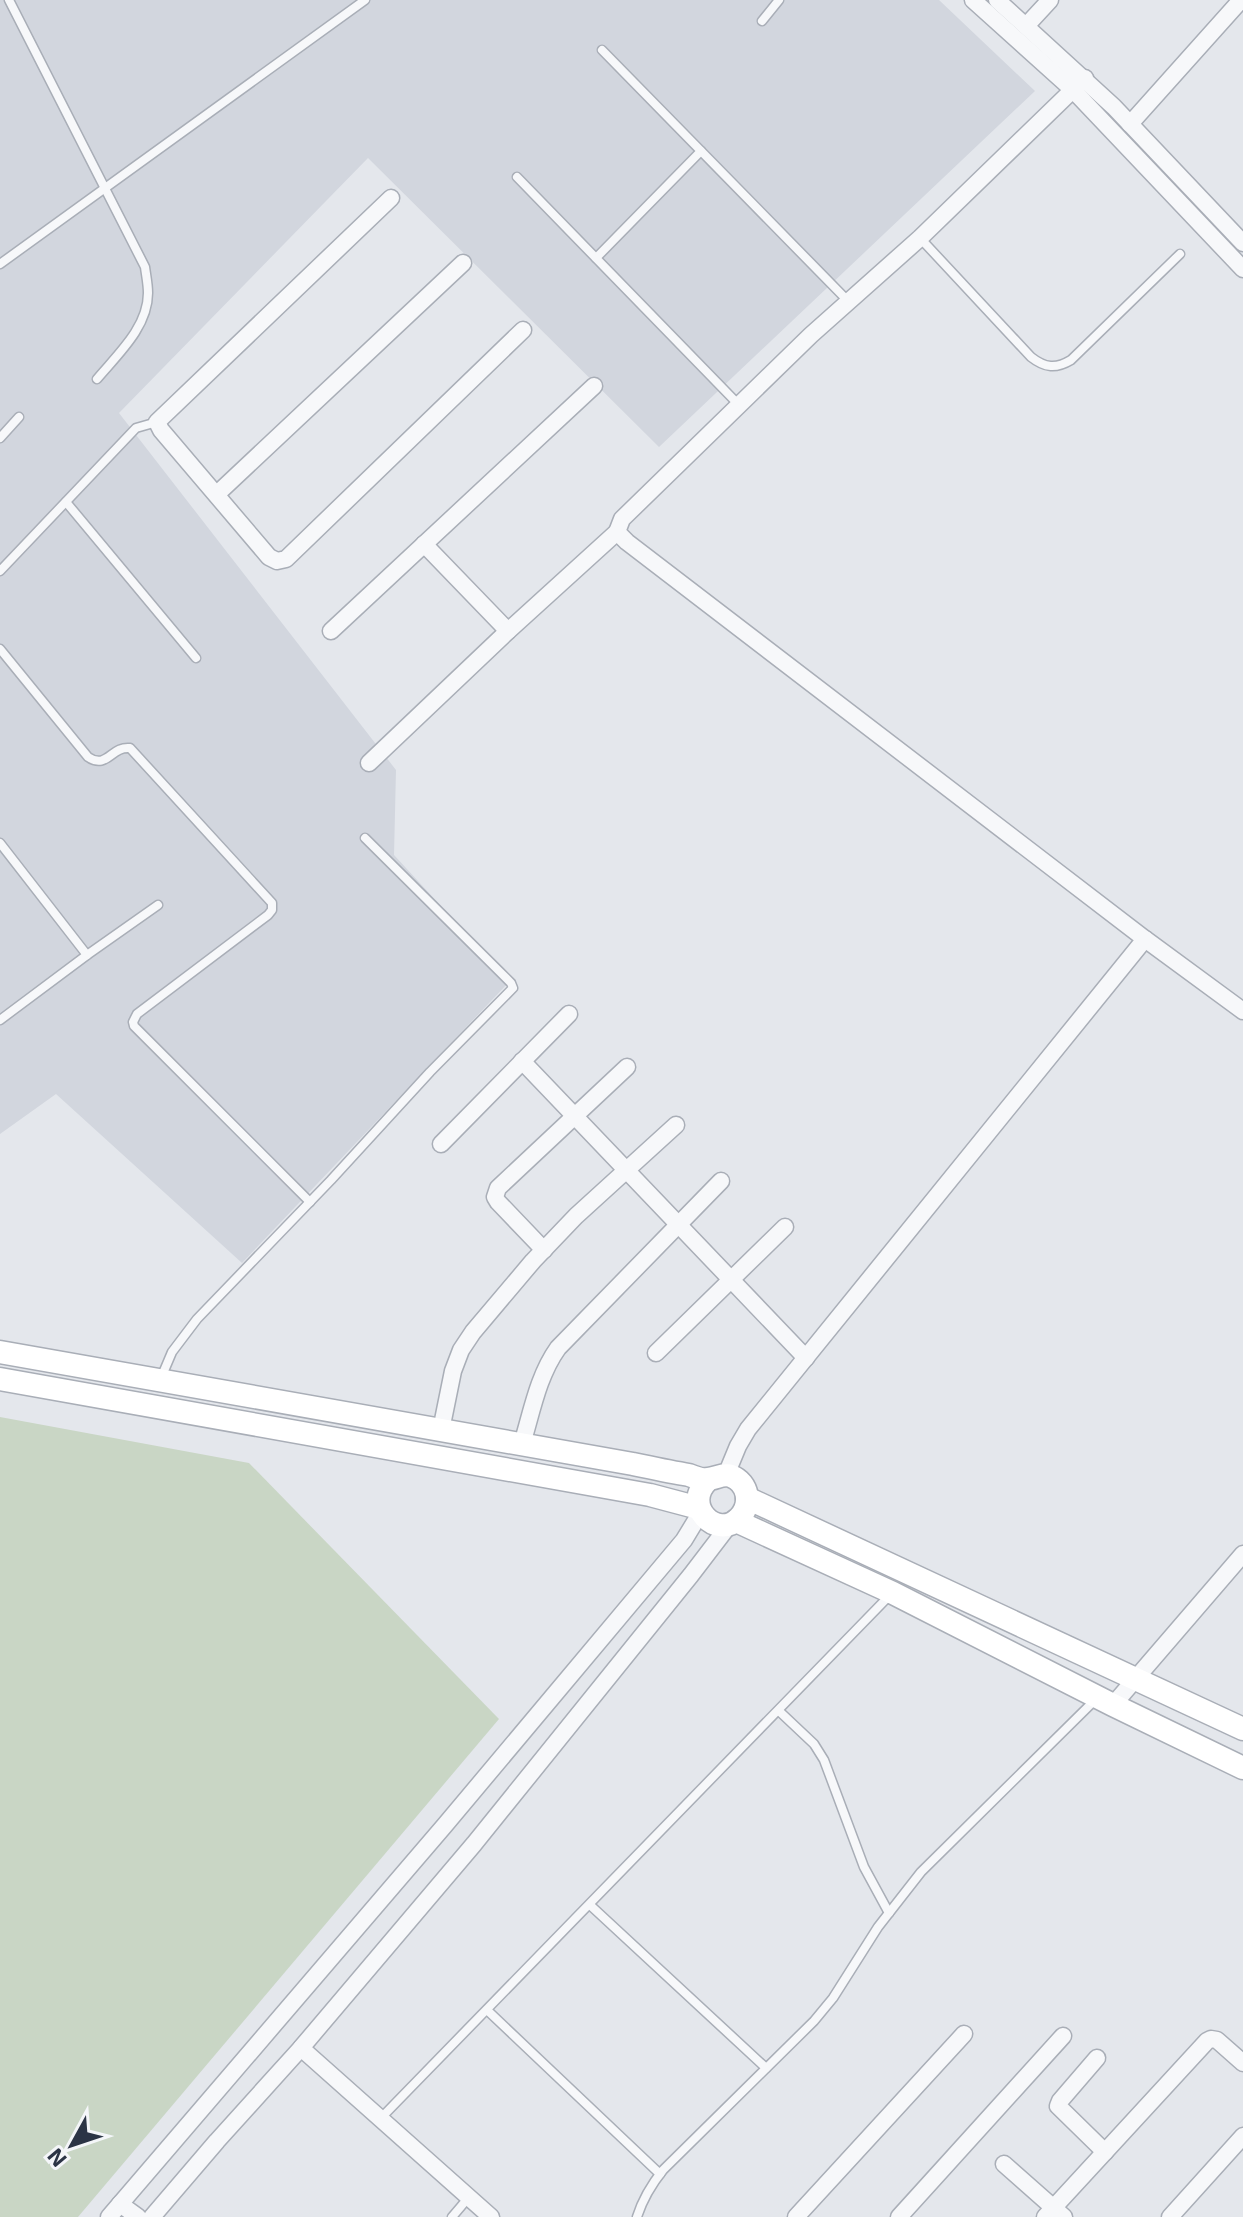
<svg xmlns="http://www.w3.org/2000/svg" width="1243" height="2217" viewBox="0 0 1243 2217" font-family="'Exo 2',sans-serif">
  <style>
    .built { fill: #d2d6de }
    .green { fill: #c9d6c5 }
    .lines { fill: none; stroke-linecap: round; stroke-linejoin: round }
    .service-casing { stroke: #a9aeb7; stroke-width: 11 }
    .minor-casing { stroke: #a9aeb7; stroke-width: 19 }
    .secondary-casing { stroke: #a9aeb7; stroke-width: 25 }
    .service { stroke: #f7f8fa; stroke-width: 8 }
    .minor { stroke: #f7f8fa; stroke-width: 16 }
    .secondary { stroke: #fff; stroke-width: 22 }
  </style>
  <rect width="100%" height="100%" fill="#e4e7ec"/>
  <polygon class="built" points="0,0 939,0 1035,91 659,447 368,158 119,413 396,770 394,855 510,981 242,1263 56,1094 0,1134"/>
  <polygon class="green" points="0,1417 249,1463 499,1719 78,2217 0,2217"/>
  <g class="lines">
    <g class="service-casing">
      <g id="service">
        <path d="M 9,0 L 145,267 C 146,275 148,284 148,293 C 148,327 118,354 97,379"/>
        <polyline points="762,21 779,0"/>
        <polyline points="602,50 848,301"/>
        <polyline points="517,177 739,405"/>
        <path d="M 920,238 L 1031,357 C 1045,368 1056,369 1071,360 L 1180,254"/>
        <polyline points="596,258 701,151"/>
        <polyline points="0,264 365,0"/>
        <polyline points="0,438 19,417"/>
        <polyline points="66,502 196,658"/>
        <polyline points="0,571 136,428 157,422"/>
        <path d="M 0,649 L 88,757 C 107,770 111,746 130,748 L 272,903 L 272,910 L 268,915 L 137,1014 L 133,1022 L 134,1026 L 310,1202"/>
        <polyline points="0,843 87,955"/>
        <polyline points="0,1020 87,955 158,905"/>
        <polyline points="161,1378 172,1352 197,1319 331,1180 430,1072 513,988 511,983 500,972 365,838"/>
        <polyline points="779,1711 814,1744 824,1760 864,1867 889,1913"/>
        <polyline points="590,1905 766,2068"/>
        <polyline points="487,2010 660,2174"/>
        <polyline points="381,2118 892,1593"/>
        <polyline points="452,2217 469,2197"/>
        <path d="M 637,2217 C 643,2198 651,2185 663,2170 L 814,2021 L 833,1998 L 878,1927 L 921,1872 L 1095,1700"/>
      </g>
    </g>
    <g class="minor-casing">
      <g id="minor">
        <polyline points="973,0 1073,90 1243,269"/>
        <polyline points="997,0 1114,107 1243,243"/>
        <polyline points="1026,26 1050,0"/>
        <polyline points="1130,124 1241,0"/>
        <polyline points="391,198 157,422 161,430 269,557 277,561 286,559 523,330"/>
        <polyline points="217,494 463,263"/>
        <polyline points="424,544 508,631"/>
        <polyline points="331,631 594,386"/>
        <polyline points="369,763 508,631 617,532"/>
        <polyline points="1145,939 1243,1011"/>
        <polyline points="522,1061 806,1358"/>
        <polyline points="441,1144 569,1014"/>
        <polyline points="544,1250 498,1202 495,1197 498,1188 627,1067"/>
        <polyline points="656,1353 785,1227"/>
        <polyline points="441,1430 453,1371 461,1350 473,1332 533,1261 576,1216 676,1125"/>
        <path d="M 522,1444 C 532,1411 538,1376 558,1348 L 721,1181"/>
        <polyline points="726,1475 738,1446 748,1429 1145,939 627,542 617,532 622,519 811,335 920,238 1085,78"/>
        <polyline points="1113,1705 1243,1554"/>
        <polyline points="301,2048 491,2217"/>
        <polyline points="1097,2058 1060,2101 1058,2106 1105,2152"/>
        <polyline points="1004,2164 1064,2217"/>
        <polyline points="120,2204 138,2217"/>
        <polyline points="109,2217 445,1825 684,1540 701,1512"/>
        <polyline points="152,2217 217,2141 301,2048 474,1844 691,1575 730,1524"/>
        <polyline points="796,2217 964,2034"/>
        <polyline points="899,2217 1063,2036"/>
        <polyline points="1045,2217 1207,2041 1211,2039 1217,2040 1243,2063"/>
        <polyline points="1170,2217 1243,2136"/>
      </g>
    </g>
    <g class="secondary-casing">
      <g id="secondary">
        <path d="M 0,1352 L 633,1464 C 652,1468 670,1472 689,1475 C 694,1477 702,1480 707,1479 C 716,1479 722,1473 731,1476 C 749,1483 752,1505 739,1518 C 717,1541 681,1505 708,1480"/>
        <polyline points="0,1379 650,1495 699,1508"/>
        <polyline points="747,1498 1243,1729"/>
        <polyline points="736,1521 893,1593 1113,1705 1243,1768"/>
      </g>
    </g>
    <use href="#service" class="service"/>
    <use href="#minor" class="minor"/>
    <use href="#secondary" class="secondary"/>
  </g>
  <g transform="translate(72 2145) rotate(230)" stroke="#f4f6f9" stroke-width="6" paint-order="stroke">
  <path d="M0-6L14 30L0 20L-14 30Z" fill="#2b3445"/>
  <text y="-12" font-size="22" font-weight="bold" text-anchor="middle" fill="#2b3445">N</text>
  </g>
</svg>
